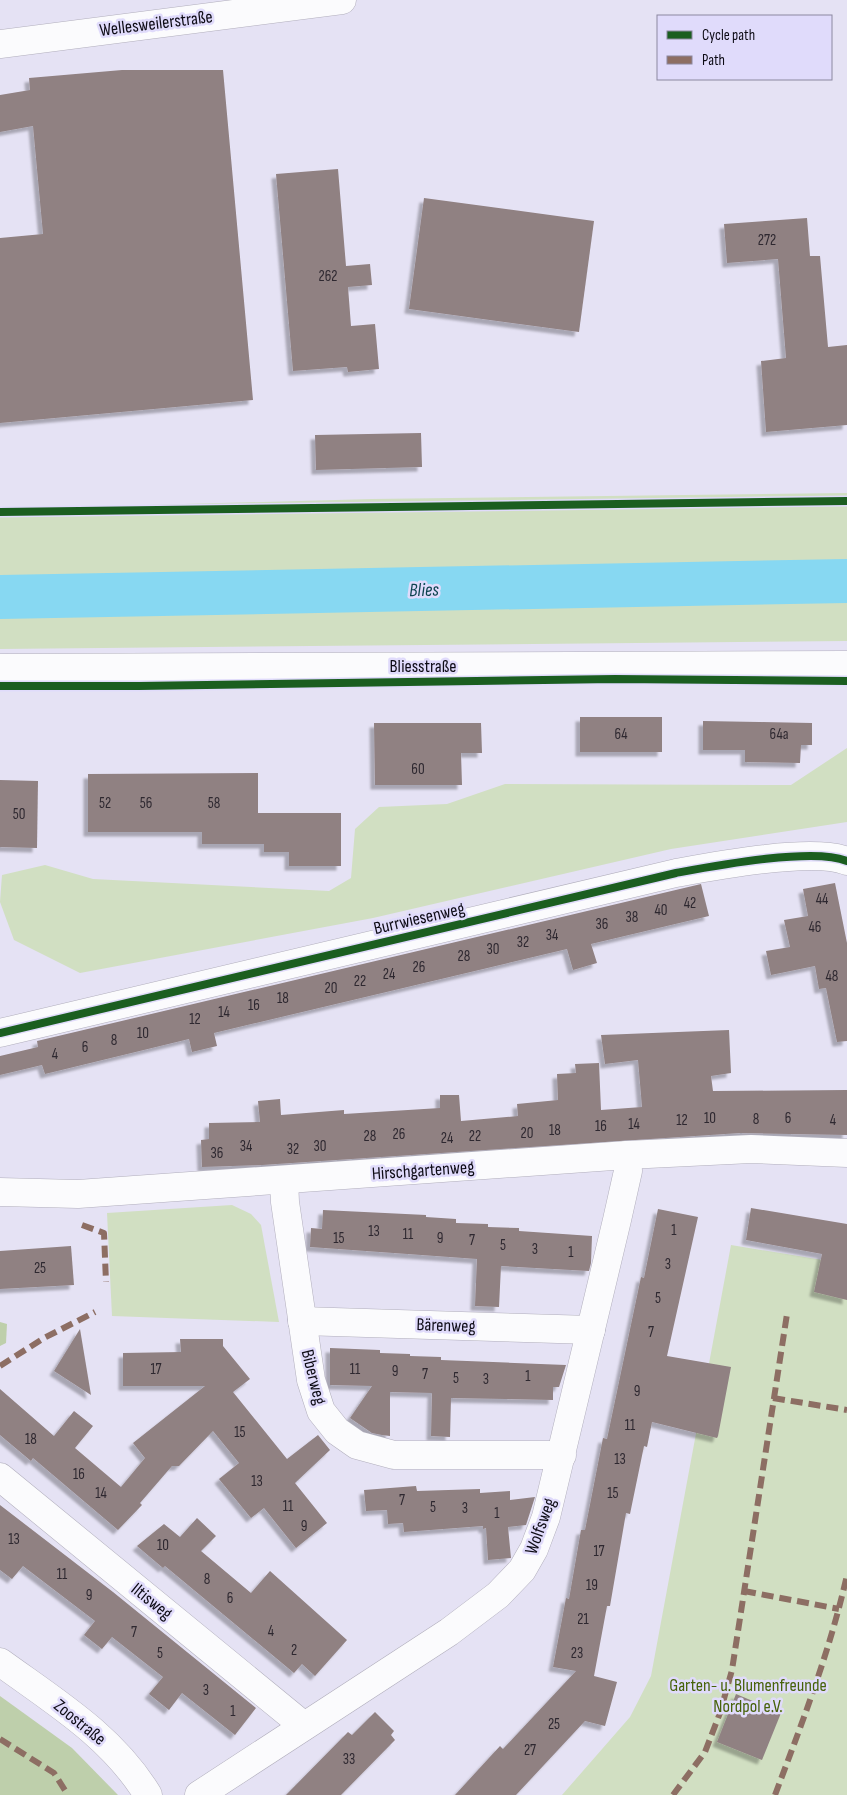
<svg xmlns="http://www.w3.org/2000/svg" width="847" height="1795" viewBox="0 0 847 1795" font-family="'Sofia Sans Condensed',sans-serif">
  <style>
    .green { fill: #d1dfc2 }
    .forest { fill: #becfab }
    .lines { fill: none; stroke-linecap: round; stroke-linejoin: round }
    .river { stroke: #87d8f2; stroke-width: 44 }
    .building { fill: #908182; filter: url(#shadow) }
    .minor-casing { stroke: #b1aebc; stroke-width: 29 }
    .major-casing { stroke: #b1aebc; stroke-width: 29 }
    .minor { stroke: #fbfbfd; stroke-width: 28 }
    .major { stroke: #fbfbfd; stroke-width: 28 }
    .quiet { stroke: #8d6e63; stroke-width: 6; stroke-dasharray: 12 6; stroke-linecap: butt }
    .cycleway-casing { stroke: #e0dbfb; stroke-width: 11 }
    .cycleway { stroke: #1b5e20; stroke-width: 8 }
    .labels { text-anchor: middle; stroke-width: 5; stroke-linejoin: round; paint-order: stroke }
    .number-label { font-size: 15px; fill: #2e2830 }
    .street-label { font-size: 18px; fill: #0d0b15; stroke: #e0dbfb }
    .park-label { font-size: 18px; fill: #466209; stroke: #e0dbfb }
    .water-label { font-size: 19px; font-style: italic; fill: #0e4450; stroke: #e0dbfb }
  </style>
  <defs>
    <filter id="shadow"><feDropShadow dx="-4.5" dy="4.5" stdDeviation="1" flood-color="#0004"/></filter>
  </defs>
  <rect width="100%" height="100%" fill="#e5e2f4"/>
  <g class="green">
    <polygon points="847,493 847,641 0,649 0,509 372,499"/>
    <polygon points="847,748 847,822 671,849 373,918 80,973 14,940 0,902 2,875 45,865 93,879 329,891 351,878 355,829 379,807 447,804 505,784 791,785"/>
    <polygon points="232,1205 251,1214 261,1225 279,1322 112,1316 107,1213"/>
    <polygon points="731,1245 847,1264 847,1795 562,1795 630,1717 651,1676"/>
  </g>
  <g class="forest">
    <polygon points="0,1322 7,1324 6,1343 0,1346"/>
    <polygon points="0,1696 72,1748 118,1795 0,1795"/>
  </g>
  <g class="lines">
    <polyline class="river" points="0,597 847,581"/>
  </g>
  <g class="building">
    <polygon points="122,70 223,70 253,400 0,423 0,238 43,234 33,126 0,132 0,95 30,90 29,78"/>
    <polygon points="338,169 346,266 370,264 372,285 348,287 351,326 375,324 379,369 348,372 347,367 293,371 276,174"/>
    <polygon points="424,198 594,221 579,332 409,309"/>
    <polygon points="807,218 810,256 820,256 828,347 847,345 847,425 766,432 761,361 786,358 778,259 727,263 724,224"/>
    <polygon points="421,433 422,467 316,470 315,435"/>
    <rect x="580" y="717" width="82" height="35"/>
    <polygon points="703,721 812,723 812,745 801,745 800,763 745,762 745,750 703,750"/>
    <polygon points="374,723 481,723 482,753 461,753 462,785 375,785"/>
    <polygon points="258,773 258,813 341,813 341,866 289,866 289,852 264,852 264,844 202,844 202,832 88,832 88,774"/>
    <polygon points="0,780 38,781 37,848 0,847"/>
    <polygon points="835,883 847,943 847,1041 837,1042 826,988 819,989 815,966 771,975 766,951 790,947 784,920 808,916 803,889"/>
    <polygon points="701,884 709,916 591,944 597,963 573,970 567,949 214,1033 217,1046 192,1052 189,1039 45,1074 42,1065 0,1075 0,1056 38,1047 37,1041"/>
    <polygon points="729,1030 731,1073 711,1076 713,1091 847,1090 847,1135 740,1133 262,1165 202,1167 201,1140 209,1139 209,1123 260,1122 258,1101 280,1099 281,1115 344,1110 344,1114 440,1108 440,1095 459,1095 461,1121 518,1116 517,1104 558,1100 557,1074 576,1073 575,1064 599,1063 601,1110 642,1107 638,1060 605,1064 601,1035"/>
    <polygon points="751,1208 847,1224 847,1300 814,1292 822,1254 746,1240"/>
    <polygon points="658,1209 698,1217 667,1356 731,1367 718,1436 717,1438 652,1422 647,1447 644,1446 630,1514 626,1513 610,1606 607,1606 594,1676 617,1682 605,1726 585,1721 516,1795 455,1795 500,1746 503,1749 576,1671 553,1667 566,1598 569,1599 581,1530 585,1530 603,1438 607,1439 641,1277 644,1278"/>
    <polygon points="323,1210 426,1215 426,1217 456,1219 456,1223 488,1224 488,1227 519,1228 519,1231 592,1236 591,1263 589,1271 501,1266 499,1307 475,1306 477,1259 310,1247 311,1228 322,1229"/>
    <polygon points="71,1246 74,1285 0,1289 0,1251"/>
    <polygon points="80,1329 91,1395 54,1371"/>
    <polygon points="180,1339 223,1339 223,1346 250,1379 233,1392 287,1459 318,1435 330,1450 295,1483 327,1523 296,1548 264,1508 251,1518 219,1479 239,1463 213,1431 179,1466 172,1466 140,1503 142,1505 118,1530 33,1458 31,1461 0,1435 0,1389 54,1436 74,1411 93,1426 75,1448 121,1487 145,1458 133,1443 205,1386 123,1386 123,1353 181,1352"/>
    <polygon points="330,1348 380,1350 380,1353 410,1354 410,1356 441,1357 441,1360 566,1365 559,1387 553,1387 553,1400 451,1398 450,1437 431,1436 432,1393 390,1392 390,1436 382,1435 372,1433 350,1418 372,1386 330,1385"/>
    <polygon points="416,1486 417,1491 480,1489 480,1493 510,1491 510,1500 535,1497 526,1525 508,1527 511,1558 488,1560 486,1528 483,1529 483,1526 404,1532 403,1523 388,1524 387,1510 366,1511 364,1490"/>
    <polygon points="0,1505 113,1592 256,1708 235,1735 182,1693 169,1710 149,1694 163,1677 112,1637 102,1649 84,1635 95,1621 23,1566 12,1579 0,1570"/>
    <polygon points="197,1518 216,1536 201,1551 251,1593 270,1571 347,1640 315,1676 302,1664 294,1673 165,1566 163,1568 137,1546 164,1524 180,1537"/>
    <polygon points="736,1694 781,1713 762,1760 717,1742"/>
    <polygon points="375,1712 394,1731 391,1735 395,1740 341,1795 286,1795 348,1732 352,1735"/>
  </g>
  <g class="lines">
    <g class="minor-casing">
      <g id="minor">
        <polyline points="0,44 342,0"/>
        <path d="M 0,1033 L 676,873 C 714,866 814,847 847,861"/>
        <polyline points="284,1180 285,1202 311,1380 321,1411 337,1431 357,1445 394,1455 562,1455"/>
        <polyline points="0,1192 78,1194 627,1155 751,1149 847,1153"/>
        <polyline points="302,1321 591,1330"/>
        <polyline points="0,1477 304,1726"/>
        <path d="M 0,1662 C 55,1702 112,1736 148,1795"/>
        <polyline points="199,1795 449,1632 498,1595 522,1570 534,1549 546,1517 617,1220 628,1171 627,1155"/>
      </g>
    </g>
    <g class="major-casing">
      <polyline id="major" points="0,668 847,665"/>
    </g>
    <use href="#minor" class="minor"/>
    <use href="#major" class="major"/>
    <g class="quiet">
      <polyline points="82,1225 104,1233 106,1282"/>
      <polyline points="0,1366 44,1338 95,1312"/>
      <polyline points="773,1398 847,1410"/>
      <polyline points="744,1591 839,1609"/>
      <polyline points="0,1739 54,1773 68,1795"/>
      <polyline points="673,1795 705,1752 720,1713 732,1670 787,1314"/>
      <path d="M 775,1795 C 802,1723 830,1651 847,1575"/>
    </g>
    <g class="cycleway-casing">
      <g id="cycleway">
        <polyline points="0,512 847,501"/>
        <polyline points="0,686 139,686 615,679 847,681"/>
        <path d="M 0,1033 L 676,873 C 714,866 814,847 847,861"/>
      </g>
    </g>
    <use href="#cycleway" class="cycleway"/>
  </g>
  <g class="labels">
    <g class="number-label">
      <text x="767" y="245">272</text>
      <text x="328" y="281">262</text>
      <text x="621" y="739">64</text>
      <text x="779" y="739">64a</text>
      <text x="418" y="774">60</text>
      <text x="105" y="808">52</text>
      <text x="146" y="808">56</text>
      <text x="214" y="808">58</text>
      <text x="19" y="819">50</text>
      <text x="822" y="904">44</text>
      <text x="690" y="908">42</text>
      <text x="661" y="915">40</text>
      <text x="632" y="922">38</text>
      <text x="602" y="929">36</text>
      <text x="815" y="932">46</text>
      <text x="552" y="940">34</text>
      <text x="523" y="947">32</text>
      <text x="493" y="954">30</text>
      <text x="464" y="961">28</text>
      <text x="419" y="972">26</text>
      <text x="389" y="979">24</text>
      <text x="832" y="981">48</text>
      <text x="360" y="986">22</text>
      <text x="331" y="993">20</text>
      <text x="283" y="1003">18</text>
      <text x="254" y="1010">16</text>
      <text x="224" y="1017">14</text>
      <text x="195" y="1024">12</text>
      <text x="143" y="1038">10</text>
      <text x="114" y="1045">8</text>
      <text x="85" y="1052">6</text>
      <text x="55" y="1059">4</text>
      <text x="710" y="1123">10</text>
      <text x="788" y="1123">6</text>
      <text x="756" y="1124">8</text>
      <text x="682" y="1125">12</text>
      <text x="833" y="1125">4</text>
      <text x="634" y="1129">14</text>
      <text x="601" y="1131">16</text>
      <text x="555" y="1135">18</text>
      <text x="527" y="1138">20</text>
      <text x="399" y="1139">26</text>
      <text x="370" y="1141">28</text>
      <text x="475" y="1141">22</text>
      <text x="447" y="1143">24</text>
      <text x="246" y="1151">34</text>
      <text x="320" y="1151">30</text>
      <text x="293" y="1154">32</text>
      <text x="217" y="1158">36</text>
      <text x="674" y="1235">1</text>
      <text x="374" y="1236">13</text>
      <text x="408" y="1239">11</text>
      <text x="339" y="1243">15</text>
      <text x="440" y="1243">9</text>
      <text x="472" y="1245">7</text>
      <text x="503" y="1250">5</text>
      <text x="535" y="1254">3</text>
      <text x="571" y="1257">1</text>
      <text x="668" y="1269">3</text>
      <text x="40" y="1273">25</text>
      <text x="658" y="1303">5</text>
      <text x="651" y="1337">7</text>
      <text x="156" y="1374">17</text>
      <text x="355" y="1374">11</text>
      <text x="395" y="1376">9</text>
      <text x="425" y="1379">7</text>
      <text x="528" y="1381">1</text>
      <text x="456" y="1383">5</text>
      <text x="486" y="1384">3</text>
      <text x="637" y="1396">9</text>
      <text x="630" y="1430">11</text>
      <text x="240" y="1437">15</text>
      <text x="31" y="1444">18</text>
      <text x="620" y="1464">13</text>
      <text x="79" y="1479">16</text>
      <text x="257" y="1486">13</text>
      <text x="101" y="1498">14</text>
      <text x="613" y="1498">15</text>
      <text x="402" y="1505">7</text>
      <text x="288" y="1511">11</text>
      <text x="433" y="1512">5</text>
      <text x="465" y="1513">3</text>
      <text x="497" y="1518">1</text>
      <text x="304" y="1531">9</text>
      <text x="14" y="1544">13</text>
      <text x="163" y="1550">10</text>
      <text x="599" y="1556">17</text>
      <text x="62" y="1579">11</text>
      <text x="207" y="1584">8</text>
      <text x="592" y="1590">19</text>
      <text x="89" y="1600">9</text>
      <text x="230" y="1603">6</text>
      <text x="583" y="1624">21</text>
      <text x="271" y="1636">4</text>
      <text x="134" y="1637">7</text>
      <text x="294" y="1655">2</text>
      <text x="160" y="1658">5</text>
      <text x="577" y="1658">23</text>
      <text x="206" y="1695">3</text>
      <text x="233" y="1716">1</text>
      <text x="554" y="1729">25</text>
      <text x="530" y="1755">27</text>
      <text x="349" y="1764">33</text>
    </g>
    <g class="street-label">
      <text transform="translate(156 23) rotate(-7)" y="6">Wellesweilerstraße</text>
      <text x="423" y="672">Bliesstraße</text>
      <text transform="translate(419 918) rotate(-13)" y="6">Burrwiesenweg</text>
      <text transform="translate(423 1170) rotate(-4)" y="6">Hirschgartenweg</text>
      <text transform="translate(446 1325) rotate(2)" y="6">Bärenweg</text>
      <text transform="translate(314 1377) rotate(76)" y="6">Biberweg</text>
      <text transform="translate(540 1526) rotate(-70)" y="6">Wolfsweg</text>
      <text transform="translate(152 1601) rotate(39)" y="6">Iltisweg</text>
      <text transform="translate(80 1722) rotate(39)" y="6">Zoostraße</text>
    </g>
    <g class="park-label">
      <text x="748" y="1691">Garten- u. Blumenfreunde<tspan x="748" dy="21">Nordpol e.V.</tspan></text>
    </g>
    <g class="water-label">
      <text transform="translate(424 589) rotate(-1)" y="7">Blies</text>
    </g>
  </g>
  <rect x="657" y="15" width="175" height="65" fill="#e0dbfb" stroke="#8c889f"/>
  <rect x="667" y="31" width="25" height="8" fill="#1b5e20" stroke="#8c889f"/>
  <text x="702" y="40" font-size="15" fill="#0d0b15">Cycle path</text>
  <rect x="667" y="56" width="25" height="8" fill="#8d6e63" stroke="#8c889f"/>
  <text x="702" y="65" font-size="15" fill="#0d0b15">Path</text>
</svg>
